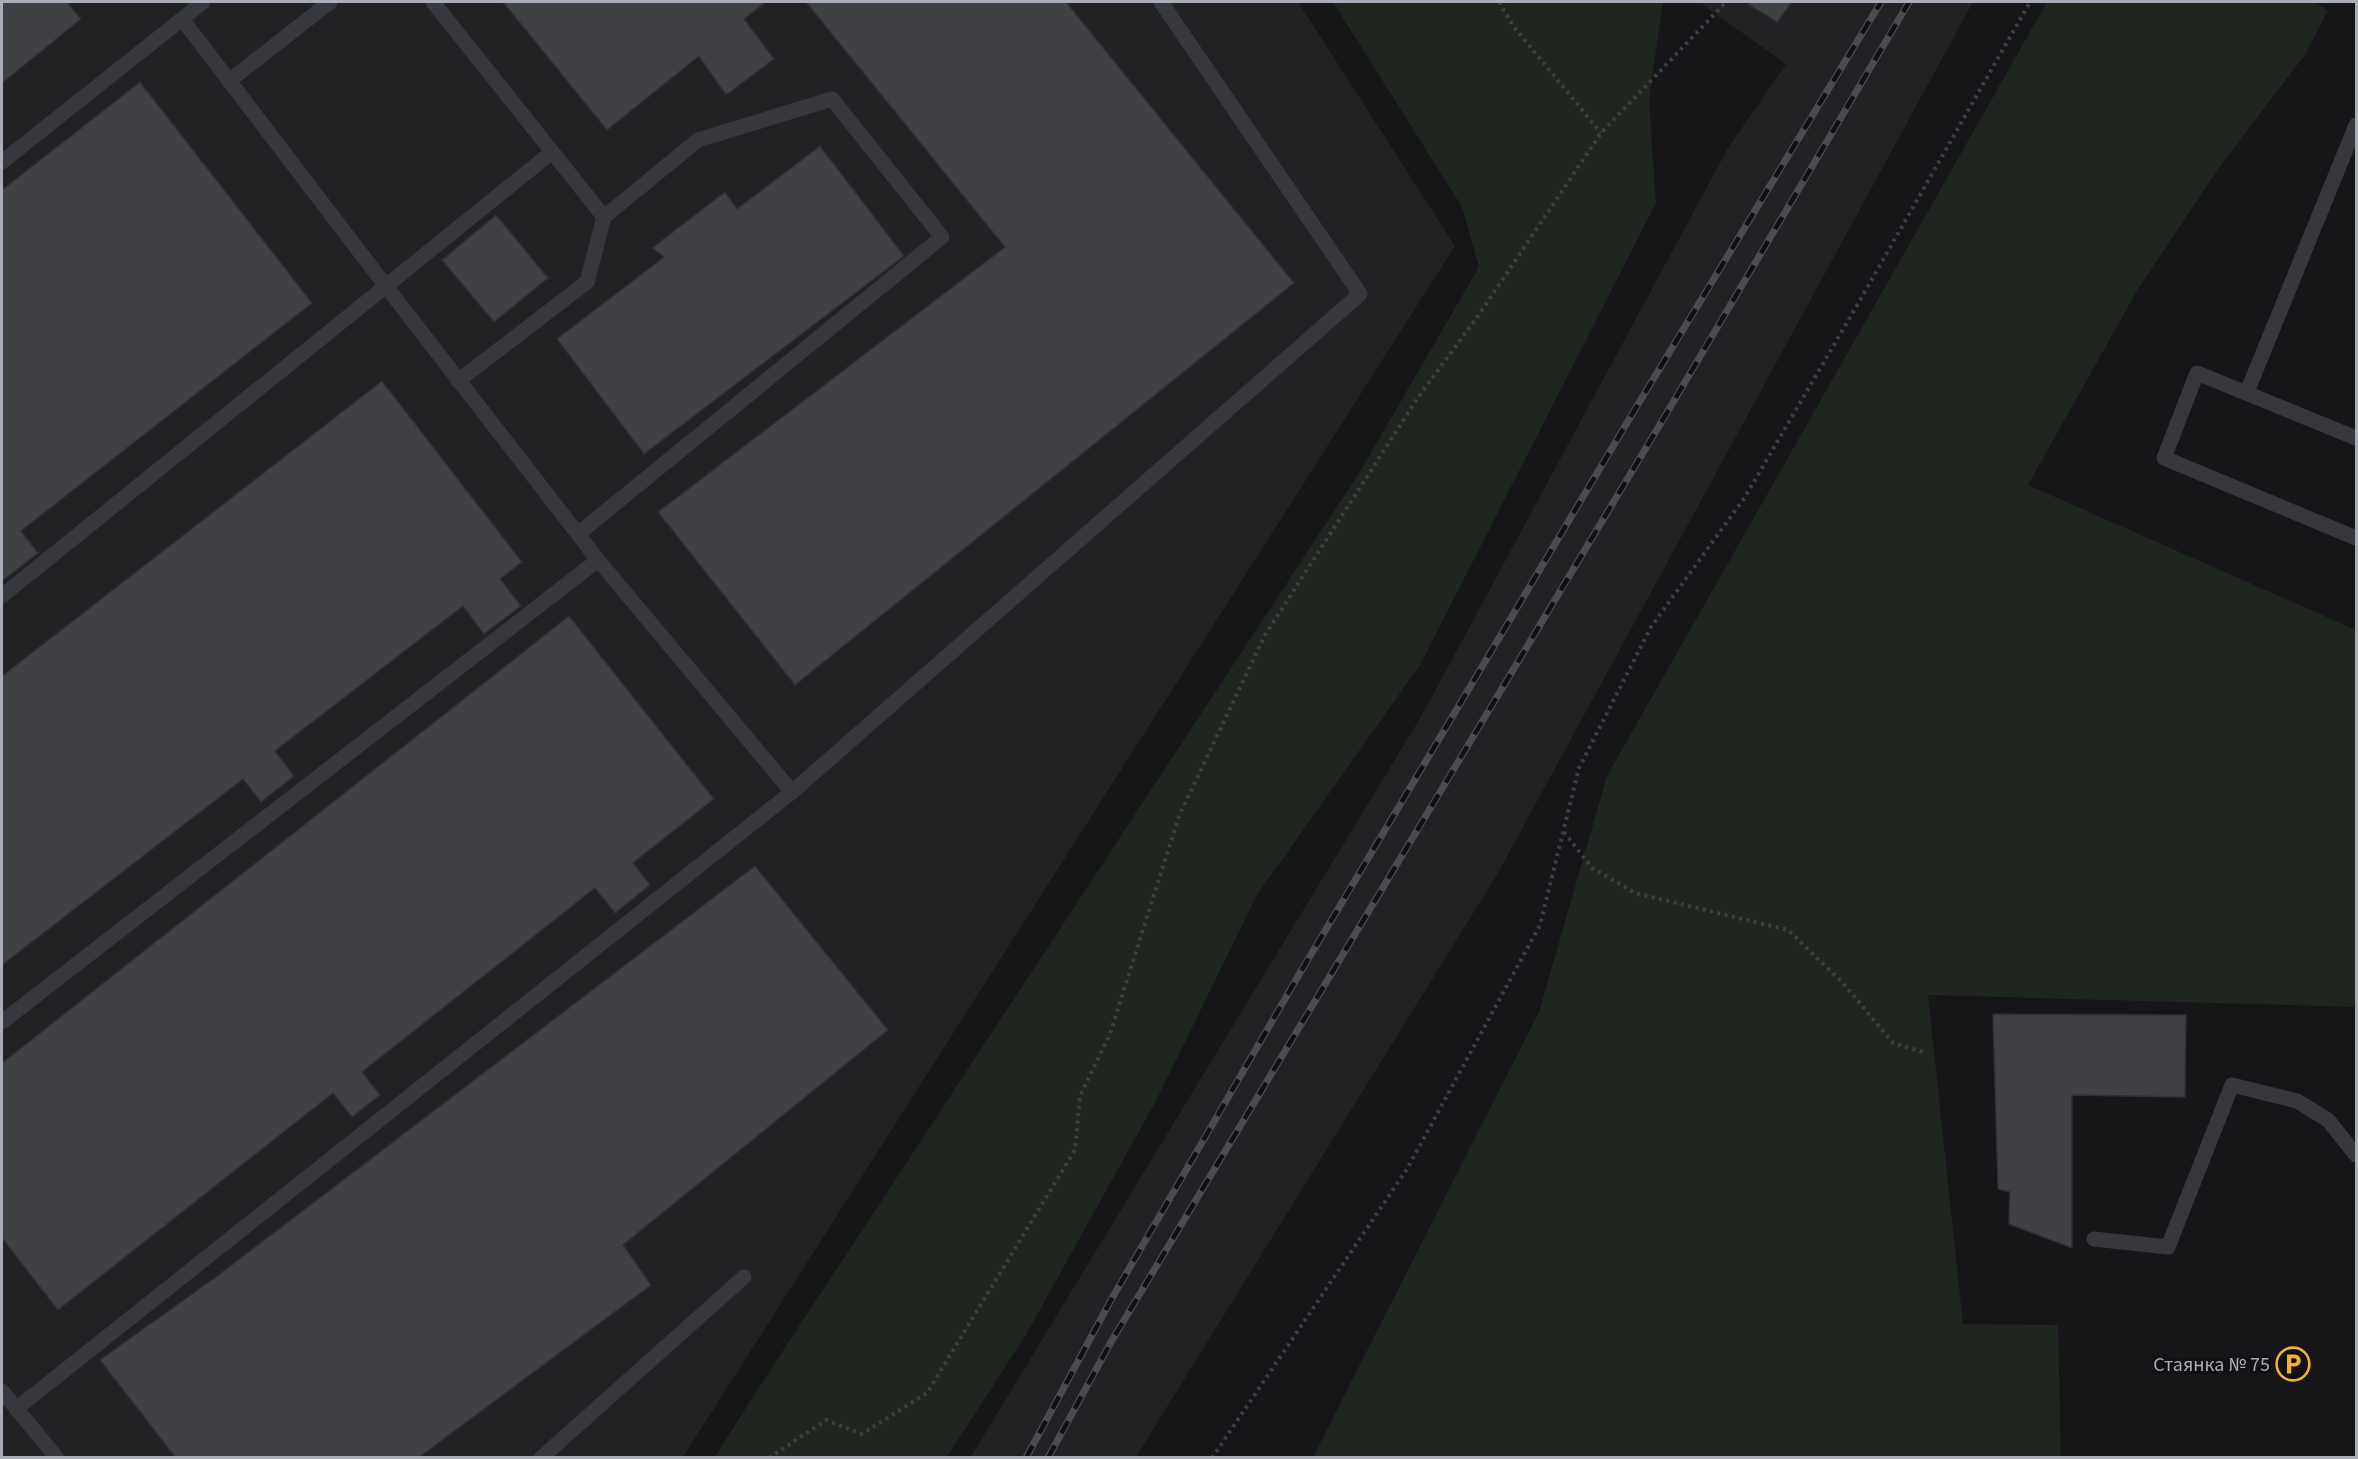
<svg xmlns="http://www.w3.org/2000/svg" width="2358" height="1459" viewBox="0 0 2358 1459" font-family="'Source Sans 3',sans-serif">
  <style>
    .built { fill: #222225 }
    .green { fill: #1e261f }
    .building { fill: #404145; stroke: #303034; stroke-width: 1.5 }
    .lines { fill: none; stroke-linecap: round; stroke-linejoin: round }
    .path { stroke: #3d3f44; stroke-width: 4; stroke-dasharray: 3 4.5; stroke-linecap: butt }
    .service { stroke: #37383d; stroke-width: 15 }
    .rail-casing { stroke: #4a4c52; stroke-width: 7 }
    .rail { stroke: #111113; stroke-width: 4.5; stroke-dasharray: 14; stroke-linecap: butt }
    .labels { text-anchor: middle; stroke-width: 6; stroke-linejoin: round; paint-order: stroke }
    .poi-label { font-size: 20px; fill: #a8adb8; stroke: #111113; text-anchor: end }
  </style>
  <rect width="100%" height="100%" fill="#161618"/>
  <g class="built">
    <polygon points="2,2 1298,2 1455,246 683,1457 2,1458"/>
    <polygon points="1703,2 1973,2 1498,873 1136,1457 970,1458 1422,715 1728,148 1786,64 1703,5"/>
  </g>
  <g class="green">
    <polygon points="1333,2 1663,2 1649,99 1656,203 1420,665 1257,895 1157,1099 1027,1333 947,1457 715,1457 754,1395 1359,473 1479,267 1462,207"/>
    <polygon points="2047,2 2314,2 2328,11 2304,56 2218,169 2138,289 2028,485 2356,630 2356,1007 1928,995 1963,1324 2058,1325 2061,1457 1313,1457 1539,1012 1607,776"/>
  </g>
  <g class="building">
    <polygon points="2,2 67,2 81,19 2,83"/>
    <polygon points="503,2 766,2 744,19 774,59 726,95 699,56 607,130"/>
    <polygon points="806,2 1066,2 1294,283 795,685 658,512 1005,247"/>
    <polygon points="1750,2 1792,2 1777,22 1748,4"/>
    <polygon points="140,82 312,303 21,531 38,553 2,581 2,190"/>
    <polygon points="820,146 904,256 644,454 557,339 664,257 652,248 725,192 737,209"/>
    <polygon points="496,215 548,278 494,322 442,260"/>
    <polygon points="382,381 522,562 500,579 521,606 484,634 463,606 275,751 294,776 261,802 243,779 2,965 2,676"/>
    <polygon points="569,616 714,799 633,863 650,885 615,913 595,888 362,1072 380,1095 352,1117 333,1093 58,1310 2,1238 2,1063"/>
    <polygon points="755,866 888,1030 623,1245 651,1285 418,1458 176,1458 100,1360 216,1277"/>
    <polygon points="1993,1014 2186,1015 2185,1097 2072,1095 2072,1248 2009,1224 2010,1192 1998,1189"/>
  </g>
  <g class="lines">
    <g class="path">
      <polyline points="1499,2 1514,27 1601,133"/>
      <polyline points="1564,832 1592,868 1635,893 1788,930 1843,983 1893,1043 1926,1053"/>
      <polyline points="769,1458 826,1420 862,1434 927,1393 1075,1150 1080,1096 1110,1034 1179,816 1265,635 1419,396 1478,316 1601,133 1726,2"/>
      <polyline points="1212,1458 1407,1169 1540,925 1579,768 1651,627 1745,497 1859,302 2030,2"/>
    </g>
    <g class="service">
      <polyline points="203,2 182,19 385,285 598,560 792,792"/>
      <polyline points="433,2 604,217 698,140 832,99 942,237 578,534"/>
      <polyline points="229,81 330,2"/>
      <polyline points="2,162 182,19"/>
      <polyline points="458,381 587,282 604,217"/>
      <polyline points="2247,392 2356,125"/>
      <polyline points="2356,438 2197,373 2164,458 2356,538"/>
      <polyline points="2,596 552,152"/>
      <polyline points="2,1022 598,560"/>
      <polyline points="2094,1239 2168,1247 2232,1085 2297,1101 2328,1120 2356,1155"/>
      <polyline points="2,1391 57,1458"/>
      <polyline points="16,1409 792,792 1360,294 1161,2"/>
      <polyline points="541,1458 744,1277"/>
    </g>
    <g class="rail-casing">
      <g id="rail">
        <polyline points="1026,1458 1111,1300 1297,978 1634,411 1881,2"/>
        <polyline points="1048,1458 1111,1342 1665,416 1909,2"/>
      </g>
    </g>
    <use href="#rail" class="rail"/>
  </g>
  <defs>
    <g id="parking-ring" transform="scale(1.725)"><circle r="9.5" fill="#111113" stroke="#f2b134" stroke-width="1.5"/><path d="M-3.5-5.5H1a3.5 3.5 0 0 1 0 7H-1V5.5H-3.5ZM-1-3.4V-.6H.8a1.4 1.4 0 0 0 0-2.8Z" fill="#f2b134"/></g>
  </defs>
  <g fill-rule="evenodd">
    <use href="#parking-ring" x="2293" y="1364"/>
  </g>
  <g class="labels">
    <g class="poi-label">
      <text x="2270" y="1371">Стаянка № 75</text>
    </g>
  </g>
  <rect width="2358" height="1459" fill="none" stroke="#a8adb8" stroke-width="6"/>
</svg>
